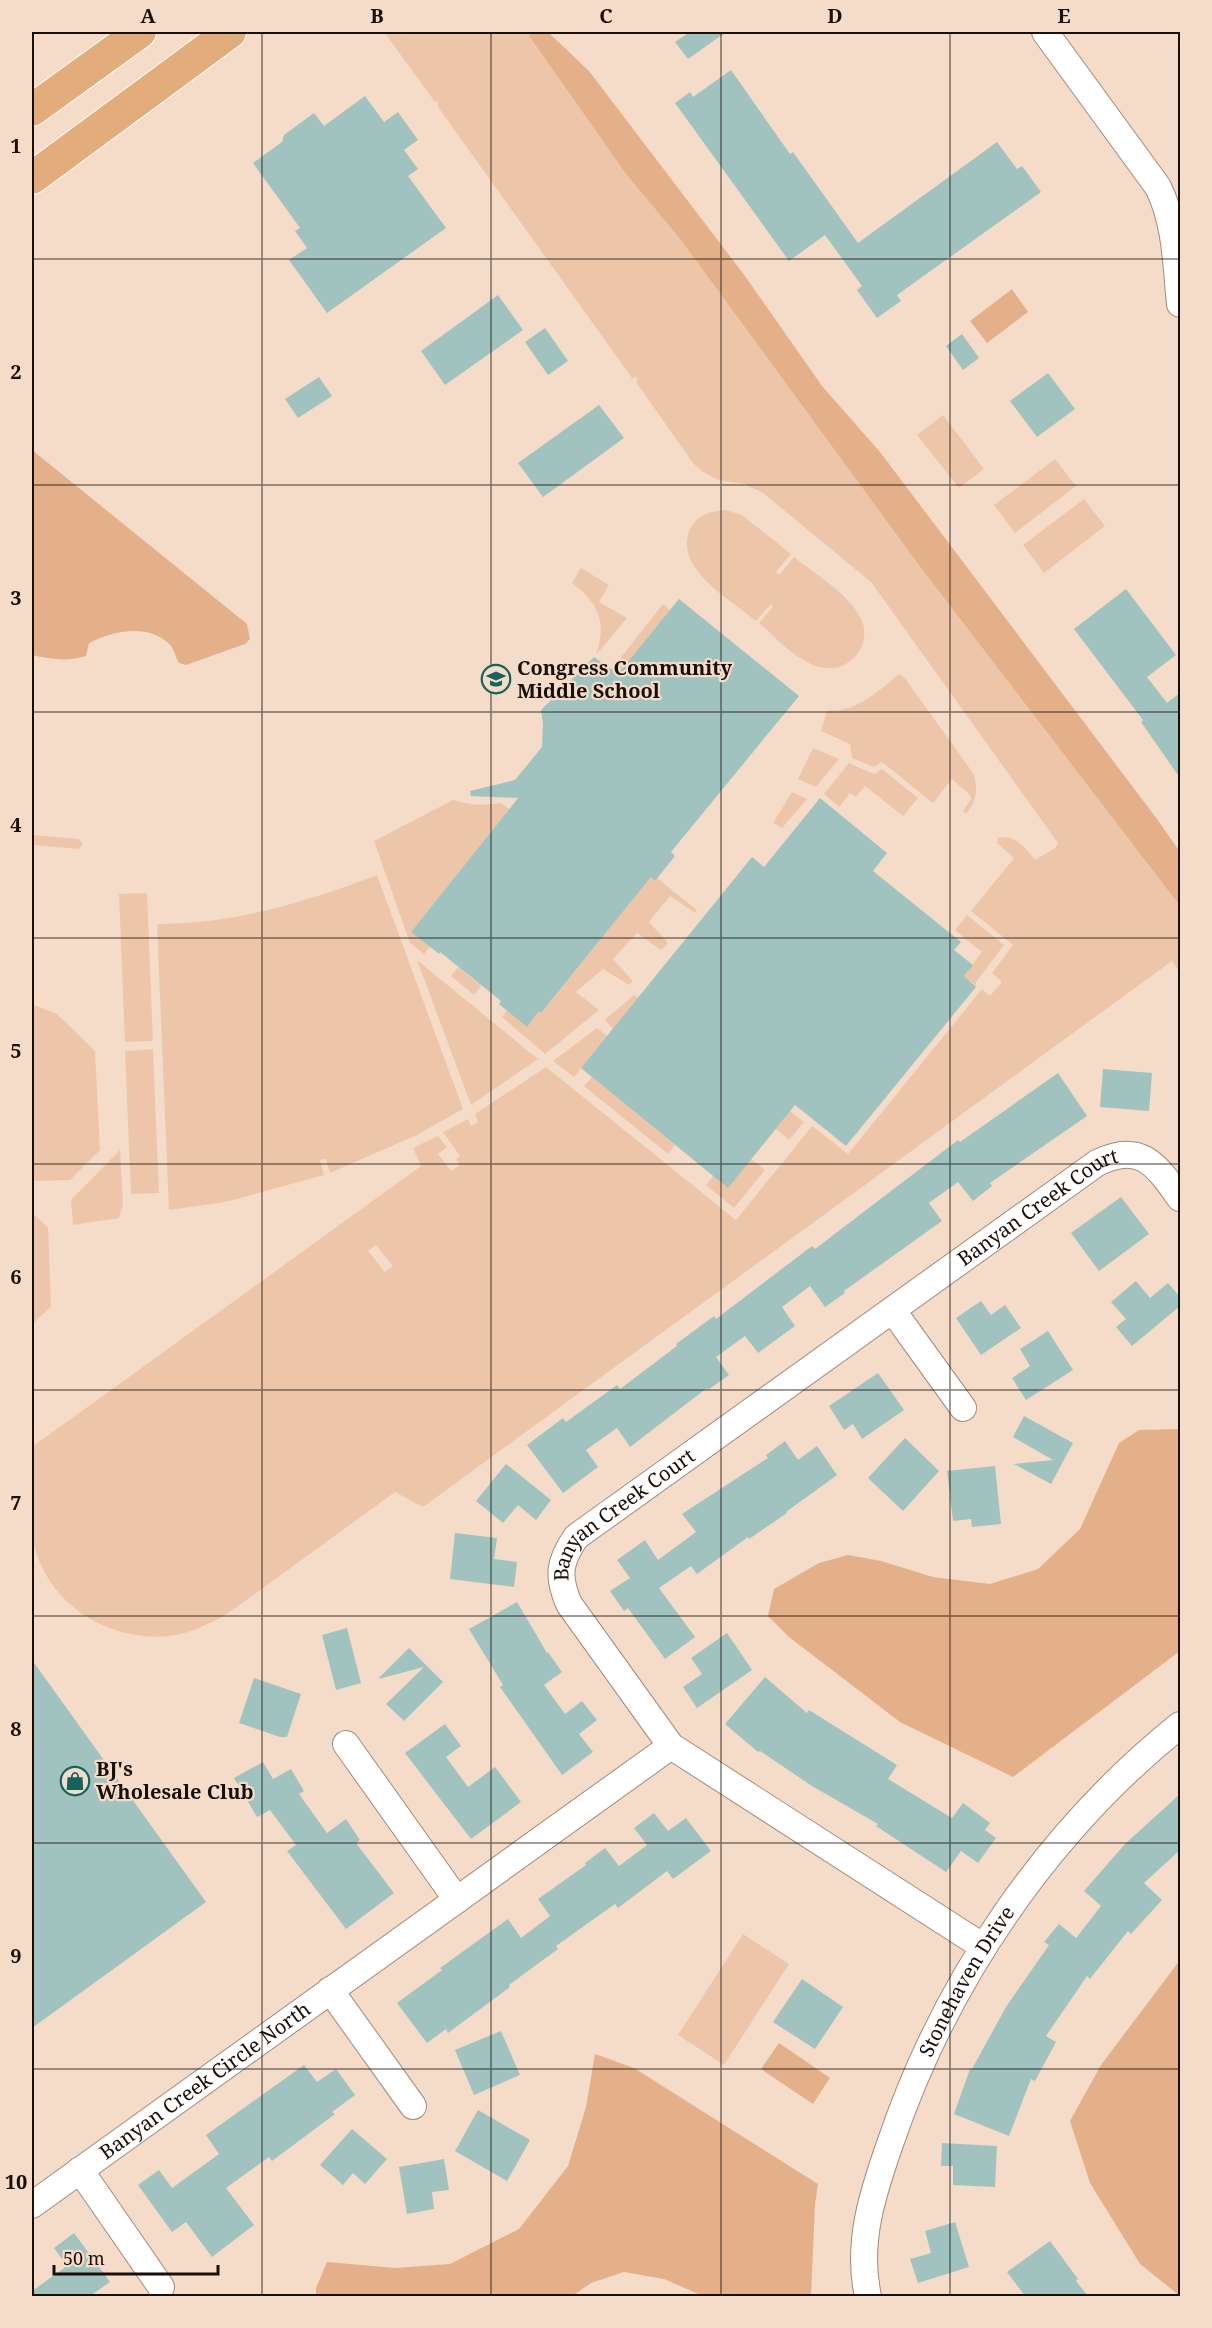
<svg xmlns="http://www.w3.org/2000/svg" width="1212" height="2328" viewBox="0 0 1212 2328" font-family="'Noto Serif',serif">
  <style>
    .green { fill: #edc6aa; fill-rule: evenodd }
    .water { fill: #e3b089 }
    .building { fill: #a0c3bf }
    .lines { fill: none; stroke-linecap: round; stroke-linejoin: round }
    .minor-casing { stroke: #a28b7a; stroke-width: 28 }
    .major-casing { stroke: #fff; stroke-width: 34 }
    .minor { stroke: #fff; stroke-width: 26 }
    .major { stroke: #e2ad7b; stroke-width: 32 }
    .grid { fill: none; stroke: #180f09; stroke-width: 1.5; stroke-opacity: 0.55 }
    .labels { text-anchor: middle; stroke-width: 4.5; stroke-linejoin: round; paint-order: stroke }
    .poi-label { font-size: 20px; font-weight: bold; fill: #180f09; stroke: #f5dcc9; text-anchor: start }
    .street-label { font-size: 20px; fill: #180f09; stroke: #f5dcc9 }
    .neatline { fill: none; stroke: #180f09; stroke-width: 2 }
    .grid-label { font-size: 20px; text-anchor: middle; font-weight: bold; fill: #180f09 }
  </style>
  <rect width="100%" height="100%" fill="#f5dcc9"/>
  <g class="green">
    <path d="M 384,32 L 530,32 L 532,34 L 529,36 L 626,174 L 681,240 L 918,564 L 1180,906 L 1180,973 L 1172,961 L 423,1507 L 395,1492 L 227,1614 C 208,1624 190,1634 168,1636 C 111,1642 53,1607 36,1552 C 26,1519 32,1481 32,1447 L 421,1166 L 413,1148 L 438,1136 L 447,1147 L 438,1154 L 451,1171 L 460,1165 L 456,1159 L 460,1156 L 443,1132 L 468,1119 L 471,1126 L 478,1122 L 475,1114 L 546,1067 L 736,1220 L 812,1126 L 848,1154 L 982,989 L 990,996 L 1002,982 L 992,973 L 1013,945 L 971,911 L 1014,858 L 997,843 L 998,838 C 1014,834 1026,847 1035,860 L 1055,848 L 1058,843 L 871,582 L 763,493 L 744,484 L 718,480 L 703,472 L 693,463 L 636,382 L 638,380 L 636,377 L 632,378 L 438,107 L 438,101 L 435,102 ZM 376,1245 L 393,1266 L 385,1272 L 368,1251 Z"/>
    <polygon points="943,415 984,469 959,488 917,435"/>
    <polygon points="1055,459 1076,486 1015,533 994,505"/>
    <polygon points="1084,499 1105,526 1044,573 1023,545"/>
    <path d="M 726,510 L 742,515 L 791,554 L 776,572 L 779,575 L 794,557 C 815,574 845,591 859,615 C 866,625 866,639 860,650 C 857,656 850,662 844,665 C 813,680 780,641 759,623 L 773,607 L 771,604 L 756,621 C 730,599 673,569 690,529 C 697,515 711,511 726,510 Z"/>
    <path d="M 581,568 L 609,585 L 599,602 L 627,618 L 596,655 C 607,623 599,603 572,583 Z"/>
    <polygon points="663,604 672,612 569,734 589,693 615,665"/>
    <path d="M 899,674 L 904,677 L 973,773 C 979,788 976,802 966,814 L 963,811 L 971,799 L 969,794 L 952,779 L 933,803 L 882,762 L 874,767 L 852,758 L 850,744 L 821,731 L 827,711 C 857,712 877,692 899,674 Z"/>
    <polygon points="813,748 839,759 816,787 798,779"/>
    <polygon points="849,763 874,774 882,769 918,798 903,816 865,786 856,797 850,793 839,807 824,794"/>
    <polygon points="792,792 807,799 782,828 773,823"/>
    <path d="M 453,800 C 470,805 483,806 501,803 L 509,809 L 411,932 L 430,947 L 424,954 L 410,943 L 374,841 Z"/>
    <polygon points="32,835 79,839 83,844 79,849 32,845"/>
    <path d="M 377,875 L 463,1109 L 417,1135 L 330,1173 L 326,1159 L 320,1160 L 324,1175 L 226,1202 L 169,1210 L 157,924 C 234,924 306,902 377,875 Z"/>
    <polygon points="651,877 657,878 697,910 695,913 670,896 649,922 668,943 661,950 637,933 613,959 633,981 629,985 603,969 576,992 599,1010 545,1054 502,1017 507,1010 527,1026 539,1011 542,1012"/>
    <polygon points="147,893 153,1041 125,1042 119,894"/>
    <polygon points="967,915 1004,945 976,982 976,986 964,976 982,952 955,930"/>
    <polygon points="417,960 538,1059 471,1105"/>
    <polygon points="458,967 481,986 474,995 451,976"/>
    <polygon points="634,995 638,998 613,1029 605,1020"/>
    <polygon points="32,1004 57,1014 95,1051 100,1150 70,1180 32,1181"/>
    <polygon points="597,1028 607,1036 574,1077 553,1061"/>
    <polygon points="153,1049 159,1193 131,1194 125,1051"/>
    <polygon points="592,1077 675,1145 668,1154 584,1086"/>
    <polygon points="790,1111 804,1122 789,1140 776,1129"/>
    <polygon points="120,1150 123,1204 119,1218 73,1225 71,1200"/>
    <polygon points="751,1159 765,1170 734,1208 706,1185 713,1176"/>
    <polygon points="32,1213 48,1227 51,1307 32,1324"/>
    <polygon points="743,1934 789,1964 724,2065 678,2035"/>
  </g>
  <g class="water">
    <polygon points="530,32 548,32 589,71 745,276 822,386 880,452 1157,819 1180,852 1180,906 918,564 681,240 626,174 529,36 531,34"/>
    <polygon points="1012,289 1028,312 987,343 970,321"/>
    <path d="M 32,450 L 247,624 L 250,639 L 245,644 L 186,665 L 179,663 C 176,658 174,650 171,646 C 150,622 112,631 89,643 L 86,656 C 67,662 51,659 32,655 Z"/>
    <polygon points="1180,1429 1180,1651 1013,1777 900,1722 789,1637 768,1616 774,1589 819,1563 848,1555 881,1561 933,1577 990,1584 1038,1569 1080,1529 1119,1443 1139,1430"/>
    <polygon points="1180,1960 1180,2296 1140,2264 1090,2183 1070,2121 1101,2065"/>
    <polygon points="779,2043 830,2078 813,2104 761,2069"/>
    <polygon points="595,2054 634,2068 818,2184 815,2204 811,2296 703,2296 664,2279 624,2272 591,2283 572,2296 316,2296 316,2288 327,2262 395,2268 450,2264 519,2229 568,2166 586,2107"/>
  </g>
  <g class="building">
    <polygon points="690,32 726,32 688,59 675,42"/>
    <polygon points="731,70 790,154 793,152 858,243 997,142 1017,169 1022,166 1041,192 897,295 901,301 877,318 857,290 862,286 825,235 789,261 675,103 690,92 693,97"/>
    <polygon points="365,96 384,122 398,112 418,140 404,150 418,169 408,176 446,228 327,313 289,260 307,248 295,231 300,228 253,163 282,142 284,135 314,113 324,126"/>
    <polygon points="498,295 523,330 445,385 421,351"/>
    <polygon points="545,328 568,361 548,375 525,342"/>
    <polygon points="962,334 979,358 963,370 946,346"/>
    <polygon points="1048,373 1075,409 1037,437 1010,401"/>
    <polygon points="319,377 332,396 298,418 285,399"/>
    <polygon points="599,405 624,438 543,497 518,463"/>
    <polygon points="1126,589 1176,655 1147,677 1167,703 1180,693 1180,778 1141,722 1143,720 1074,629"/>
    <polygon points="679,599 799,696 671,852 675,856 655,881 651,877 541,1013 539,1011 527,1027 499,1004 501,1001 440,952 439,954 411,932 518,798 471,796 470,791 515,780 542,747 543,724 541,710 594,657 618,674"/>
    <polygon points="820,798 887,853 873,871 961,942 954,950 973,965 964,976 976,987 846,1146 795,1105 728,1188 581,1068 752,857 764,867"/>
    <polygon points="1103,1069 1152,1073 1149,1111 1100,1107"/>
    <polygon points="1058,1073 1087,1116 990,1183 992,1186 973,1201 958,1182 929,1203 942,1221 844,1291 845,1293 825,1307 810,1286 782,1307 795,1326 758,1353 745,1336 716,1357 729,1375 708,1390 707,1388 630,1447 617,1428 586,1450 598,1467 563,1493 527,1445 563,1418 566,1422 617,1385 620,1389 677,1346 676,1344 714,1316 716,1319 812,1246 815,1249 958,1140 960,1142"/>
    <polygon points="1121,1197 1149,1234 1099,1271 1071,1233"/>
    <polygon points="1136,1281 1150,1298 1168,1283 1180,1297 1180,1306 1132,1346 1116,1327 1126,1319 1111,1302"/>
    <polygon points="981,1301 991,1315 1005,1305 1021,1328 981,1355 956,1318"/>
    <polygon points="1048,1331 1073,1370 1026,1400 1012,1378 1030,1366 1020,1349"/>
    <polygon points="878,1373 904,1410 862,1439 853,1424 844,1430 829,1406"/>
    <polygon points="1024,1416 1073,1443 1051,1484 1014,1464 1053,1460 1013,1437"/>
    <polygon points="905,1438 939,1471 903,1511 868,1478"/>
    <polygon points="785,1441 798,1460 817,1446 837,1475 786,1512 787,1513 749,1539 748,1537 697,1574 691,1566 659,1588 695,1637 665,1659 628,1608 624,1611 610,1591 630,1578 617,1560 645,1540 658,1560 696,1532 682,1514 768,1458 766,1455"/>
    <polygon points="506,1464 551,1500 536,1520 518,1505 503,1523 476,1501"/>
    <polygon points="995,1466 1001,1524 972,1527 971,1519 953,1521 947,1471"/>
    <polygon points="455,1533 497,1538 494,1559 517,1562 514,1587 450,1579"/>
    <polygon points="517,1602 547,1653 548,1652 562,1672 544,1685 565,1714 582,1701 597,1720 579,1734 593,1752 562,1775 500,1687 503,1685 469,1629"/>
    <polygon points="347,1628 361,1683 336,1690 322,1635"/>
    <polygon points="727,1633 752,1670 697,1708 683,1687 702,1674 691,1658"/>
    <polygon points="409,1648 443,1682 404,1721 386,1704 424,1667 378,1679"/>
    <polygon points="32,1660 206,1902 32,2028"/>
    <polygon points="765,1677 807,1713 809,1710 897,1765 888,1779 952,1818 963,1803 990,1823 985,1830 996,1838 978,1863 961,1851 946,1872 876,1826 878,1824 812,1786 760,1751 758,1752 725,1724"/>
    <polygon points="254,1678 301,1694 287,1737 280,1737 239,1723"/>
    <polygon points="445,1724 461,1746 446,1757 468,1787 495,1767 521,1802 471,1839 405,1753"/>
    <polygon points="263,1762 273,1779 291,1769 304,1791 299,1794 327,1833 346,1819 360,1840 356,1843 394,1893 346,1929 287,1851 296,1845 270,1810 257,1817 234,1778"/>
    <polygon points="1180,1794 1180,1850 1144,1883 1162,1900 1131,1934 1128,1931 1090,1979 1087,1976 1046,2036 1056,2042 1035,2081 1031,2079 1009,2136 954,2114 970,2069 972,2069 1006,2007 1049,1945 1044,1942 1059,1924 1076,1938 1101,1906 1084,1891 1125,1844"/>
    <polygon points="654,1813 668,1831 686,1818 711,1851 673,1879 667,1871 618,1908 615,1904 556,1946 558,1949 509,1985 510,1987 448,2033 446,2029 427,2043 397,2003 442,1970 440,1968 508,1919 521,1938 550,1916 538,1899 586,1865 585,1863 605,1848 619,1866 647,1845 634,1828"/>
    <polygon points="802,1979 843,2007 815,2049 773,2022"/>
    <polygon points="501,2031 520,2075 474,2095 455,2050"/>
    <polygon points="304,2065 317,2082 336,2069 355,2095 332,2112 335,2114 272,2161 269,2157 226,2188 254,2225 212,2257 186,2222 172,2232 138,2185 159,2170 172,2188 219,2154 206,2135"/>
    <polygon points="478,2110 530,2140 507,2181 455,2151"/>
    <polygon points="352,2129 387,2159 365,2184 353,2173 343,2185 320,2165"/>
    <polygon points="942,2143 997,2146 995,2187 953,2185 953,2166 941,2166"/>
    <polygon points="444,2159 449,2190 432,2192 434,2209 407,2214 399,2167"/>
    <polygon points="955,2222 969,2267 918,2283 910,2259 931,2253 925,2231"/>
    <polygon points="74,2233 110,2282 90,2296 32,2296 32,2291 67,2266 54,2248"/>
    <polygon points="1050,2241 1078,2279 1076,2281 1088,2296 1025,2296 1007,2272"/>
  </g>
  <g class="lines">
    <g class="minor-casing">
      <g id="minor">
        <path d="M 1045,32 L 1158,187 C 1176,223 1176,265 1180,304"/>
        <polyline points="893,1311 963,1408"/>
        <polyline points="346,1744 457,1900"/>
        <path id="s1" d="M 982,1946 L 671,1746 L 569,1604 C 557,1576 559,1562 576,1537 L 1097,1163 C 1141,1141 1156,1165 1180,1198"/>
        <polyline points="330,1990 413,2106"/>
        <polyline points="80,2170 161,2287"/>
        <path id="s2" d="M 32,2205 L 671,1746"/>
        <path id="s3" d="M 868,2296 C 856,2243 873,2192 891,2141 C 946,1980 1047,1832 1180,1725"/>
      </g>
    </g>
    <g class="major-casing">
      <g id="major">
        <polyline points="32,110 140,32"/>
        <polyline points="32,178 230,32"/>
      </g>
    </g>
    <use href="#minor" class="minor"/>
    <use href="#major" class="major"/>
  </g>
  <path class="grid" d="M 262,32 L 262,2296M 491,32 L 491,2296M 721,32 L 721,2296M 950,32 L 950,2296M 32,259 L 1180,259M 32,485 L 1180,485M 32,712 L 1180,712M 32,938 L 1180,938M 32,1164 L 1180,1164M 32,1390 L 1180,1390M 32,1616 L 1180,1616M 32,1843 L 1180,1843M 32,2069 L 1180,2069"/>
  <defs>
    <g id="school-ring" transform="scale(1.5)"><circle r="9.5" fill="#f5dcc9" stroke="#15635d" stroke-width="1.5"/><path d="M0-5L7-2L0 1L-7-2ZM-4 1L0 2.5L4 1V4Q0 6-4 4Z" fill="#15635d"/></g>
    <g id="shop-ring" transform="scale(1.5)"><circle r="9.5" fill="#f5dcc9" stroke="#15635d" stroke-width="1.5"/><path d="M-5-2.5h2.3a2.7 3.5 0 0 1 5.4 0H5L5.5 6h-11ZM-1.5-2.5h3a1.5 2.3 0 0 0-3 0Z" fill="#15635d"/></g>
  </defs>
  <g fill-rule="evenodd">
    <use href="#school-ring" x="496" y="679"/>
    <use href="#shop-ring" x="75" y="1781"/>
  </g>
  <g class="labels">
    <g class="poi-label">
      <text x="517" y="675">Congress Community<tspan x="517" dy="23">Middle School</tspan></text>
      <text x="96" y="1776">BJ's<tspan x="96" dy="23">Wholesale Club</tspan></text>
    </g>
    <g class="street-label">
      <text dy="7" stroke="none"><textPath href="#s1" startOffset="1184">Banyan Creek Court</textPath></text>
      <text dy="7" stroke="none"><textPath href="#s1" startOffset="664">Banyan Creek Court</textPath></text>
      <text dy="7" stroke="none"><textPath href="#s3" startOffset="336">Stonehaven Drive</textPath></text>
      <text dy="7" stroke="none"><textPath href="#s2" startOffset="213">Banyan Creek Circle North</textPath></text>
    </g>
  </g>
  <rect width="1212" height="2328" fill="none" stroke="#f5dcc9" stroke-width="66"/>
  <path d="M54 2265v9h164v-9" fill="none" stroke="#180f09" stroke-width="3"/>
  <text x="63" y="2265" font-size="18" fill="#180f09" stroke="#f5dcc9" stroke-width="4.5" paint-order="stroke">50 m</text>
  <rect x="33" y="33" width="1146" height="2262" class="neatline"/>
  <g class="grid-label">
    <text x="148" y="23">A</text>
    <text x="377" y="23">B</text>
    <text x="606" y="23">C</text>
    <text x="835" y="23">D</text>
    <text x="1064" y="23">E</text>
    <text x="16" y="153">1</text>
    <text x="16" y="379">2</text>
    <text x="16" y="605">3</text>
    <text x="16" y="832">4</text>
    <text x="16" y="1058">5</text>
    <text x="16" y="1284">6</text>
    <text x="16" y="1510">7</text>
    <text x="16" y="1736">8</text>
    <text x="16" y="1963">9</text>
    <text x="16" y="2189">10</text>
  </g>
</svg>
